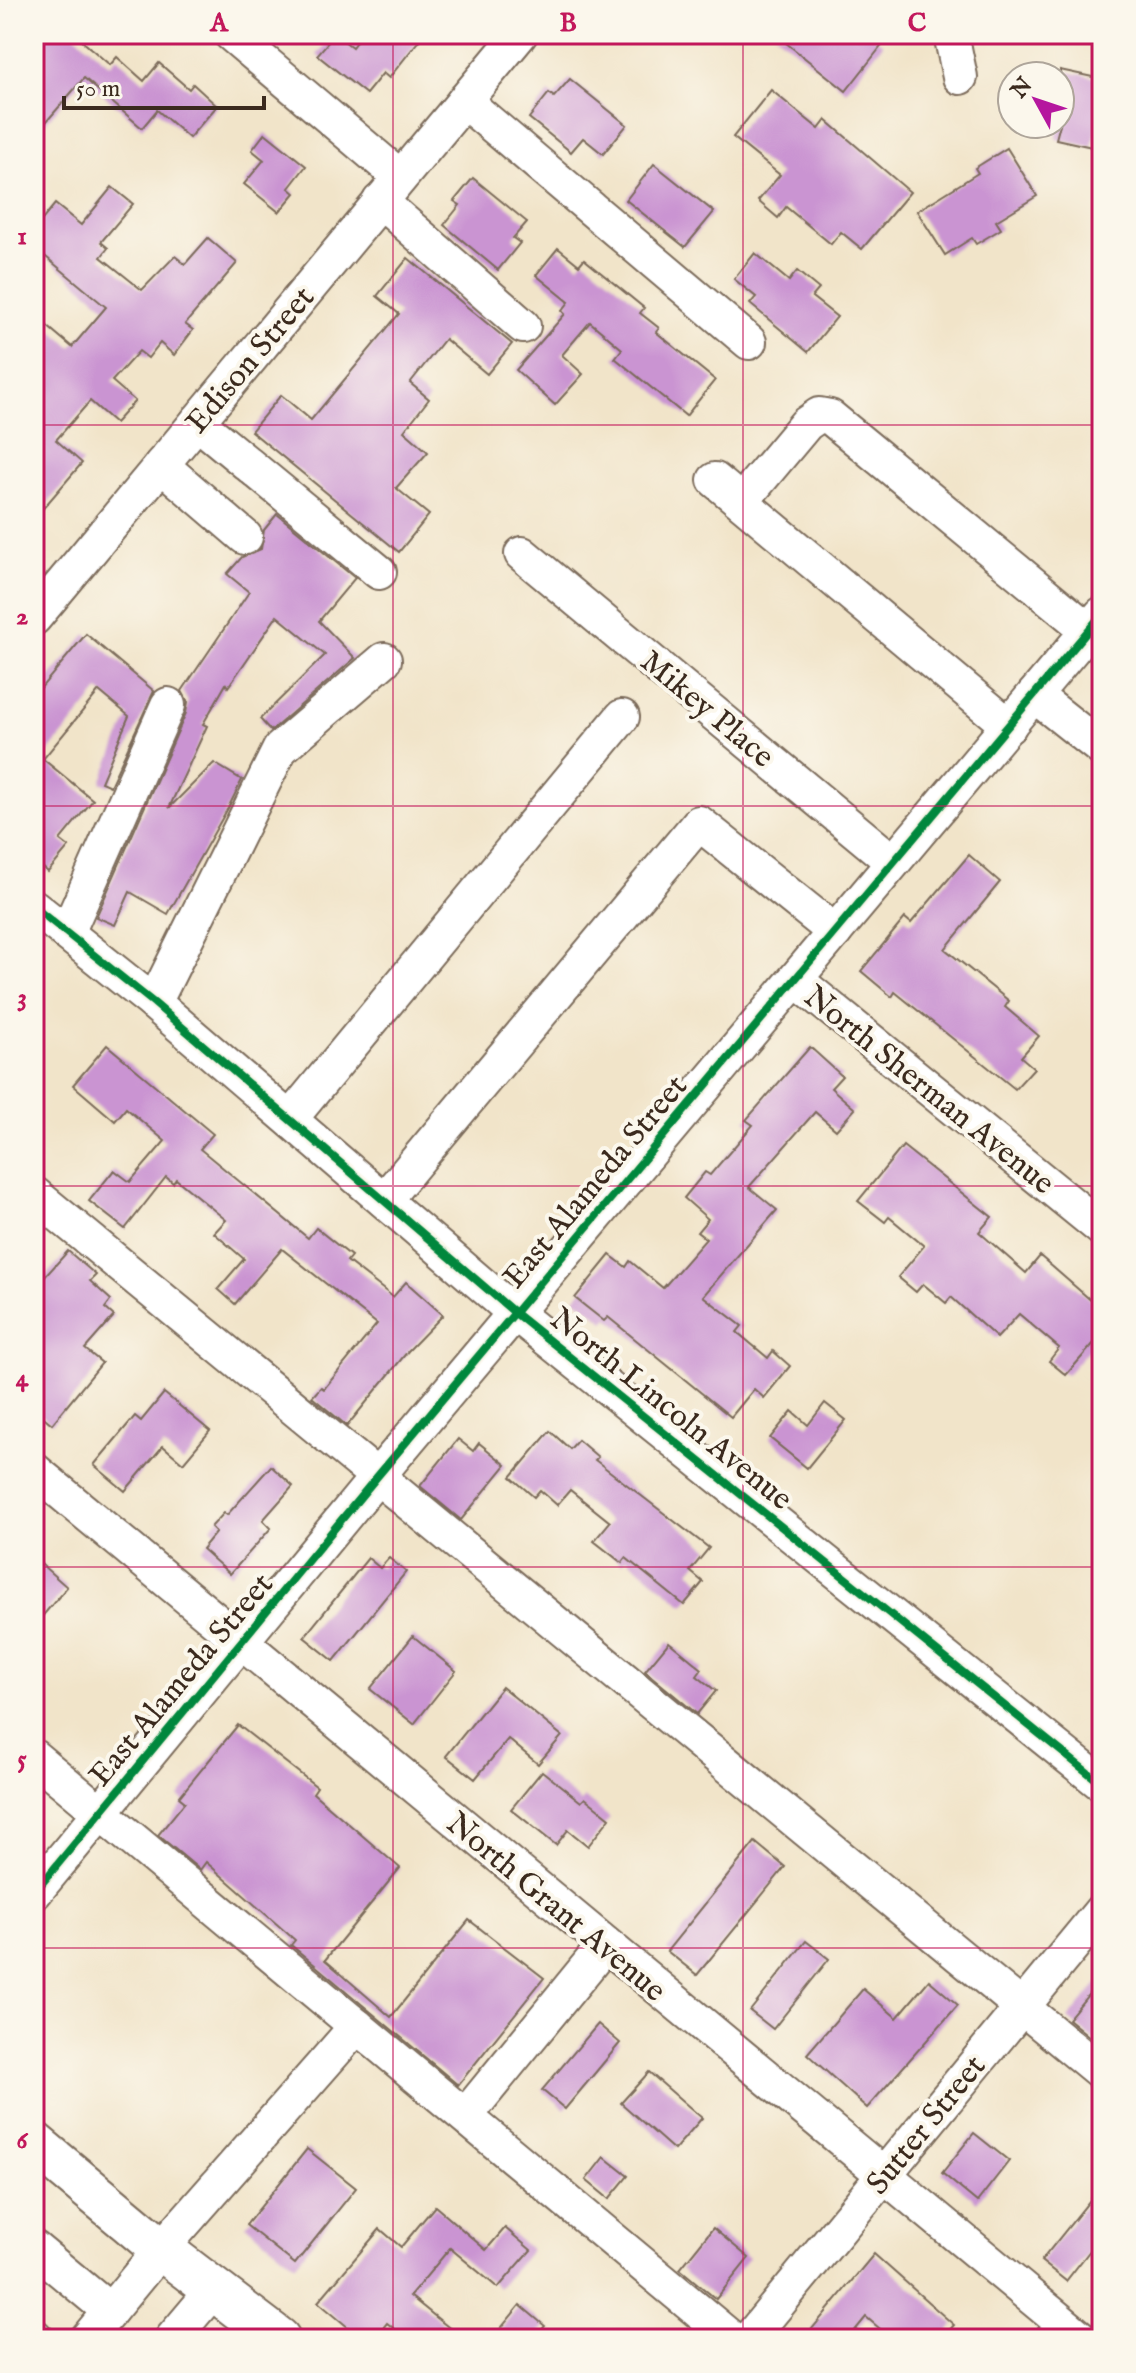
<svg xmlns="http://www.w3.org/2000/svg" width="1136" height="2373" viewBox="0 0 1136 2373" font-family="'IM FELL English',serif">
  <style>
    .building { fill: #ca94d2 }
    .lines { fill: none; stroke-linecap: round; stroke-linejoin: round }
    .minor-casing { stroke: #7b6b5a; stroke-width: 38 }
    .major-casing { stroke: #7b6b5a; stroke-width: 46 }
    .minor { stroke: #fff; stroke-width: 34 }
    .major { stroke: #fff; stroke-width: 42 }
    .cycleway-casing { stroke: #fbf7ec; stroke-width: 13 }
    .cycleway { stroke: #00873e; stroke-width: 8 }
    .grid { fill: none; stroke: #c2185b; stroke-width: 2; stroke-opacity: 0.55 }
    .labels { text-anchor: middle; stroke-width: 8; stroke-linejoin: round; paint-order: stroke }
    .street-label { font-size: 32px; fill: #3b2a1e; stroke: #fbf7ec }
    .neatline { fill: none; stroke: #c2185b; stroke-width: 3 }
    .grid-label { font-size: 26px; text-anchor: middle; font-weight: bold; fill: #c2185b }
  </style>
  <rect width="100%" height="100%" fill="#fbf7ec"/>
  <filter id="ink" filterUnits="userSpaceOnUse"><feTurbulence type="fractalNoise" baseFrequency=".0125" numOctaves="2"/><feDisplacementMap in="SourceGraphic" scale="16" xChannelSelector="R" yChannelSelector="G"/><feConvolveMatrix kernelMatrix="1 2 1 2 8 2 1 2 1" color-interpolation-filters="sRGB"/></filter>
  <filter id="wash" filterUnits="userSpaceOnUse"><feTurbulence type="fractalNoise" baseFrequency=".006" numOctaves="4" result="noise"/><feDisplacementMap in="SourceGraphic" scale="32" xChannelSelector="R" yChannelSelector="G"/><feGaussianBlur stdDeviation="1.8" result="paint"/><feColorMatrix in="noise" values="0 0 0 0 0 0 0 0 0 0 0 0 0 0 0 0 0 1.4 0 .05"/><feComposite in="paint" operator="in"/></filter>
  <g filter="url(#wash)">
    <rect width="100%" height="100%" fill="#f1e4c9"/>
    <g id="blocks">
      <g class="building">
        <polygon points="34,34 74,34 110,65 117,57 144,81 159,63 189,89 193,84 217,106 189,138 157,110 142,128 84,78 34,136"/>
        <polygon points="335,34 352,47 362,34 424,34 389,78 383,73 366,94 317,55"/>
        <polygon points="775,34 870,34 883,44 846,91"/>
        <polygon points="1060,70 1102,79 1102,103 1092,147 1056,139 1060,124"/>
        <polygon points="570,79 627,125 603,154 583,138 571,152 529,118 549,93 554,97"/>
        <polygon points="771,90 819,129 826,120 910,192 862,249 841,232 831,244 786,207 778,218 758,201 780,175 733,137"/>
        <polygon points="265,133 306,166 289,188 295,193 279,212 244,184 264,160 252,150"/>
        <polygon points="1007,148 1037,196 996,221 1001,229 976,244 972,238 945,255 917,211 978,173 975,168"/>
        <polygon points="654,164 714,212 685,247 626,200"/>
        <polygon points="473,178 527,222 513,238 520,243 498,270 444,225 460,205 454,201"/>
        <polygon points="112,187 133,204 101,242 108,248 101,257 142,290 175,256 185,264 208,238 237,263 185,324 193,330 174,355 160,343 148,358 139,351 112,381 135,401 115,423 90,401 56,440 82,463 34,519 34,315 72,347 106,307 34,247 34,230 55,204 81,225"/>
        <polygon points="558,248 579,265 584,259 644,308 640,313 659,328 656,332 715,380 686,416 615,358 622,349 590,322 562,355 583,374 555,405 516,370 565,314 562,311 569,302 536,275"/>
        <polygon points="755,253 789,281 797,271 819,289 812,297 837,317 808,352 750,304 756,297 734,279"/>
        <polygon points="408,258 512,344 487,374 445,339 410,383 429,399 404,431 428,452 396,488 429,515 399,552 251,431 281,395 311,420 399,314 377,296"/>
        <polygon points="277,514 355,578 319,621 355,658 271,731 260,719 325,655 277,616 228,687 226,684 203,724 207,726 169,808 214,763 242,780 228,808 168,914 130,892 115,925 96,917 186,713 188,702 182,691 249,592 227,574 242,557 261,549 264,530"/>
        <polygon points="86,634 154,691 110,786 101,782 129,716 99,691 43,759 93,800 60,840 69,847 48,872 34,860 34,696"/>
        <polygon points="969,855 1000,882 945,949 1009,1001 1005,1007 1039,1036 1021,1057 1034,1068 1015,1089 895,992 892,997 861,971 905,918 911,923"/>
        <polygon points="107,1045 213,1134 200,1149 308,1238 316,1228 351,1256 347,1261 393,1297 406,1282 443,1315 408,1351 347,1426 312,1397 321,1387 324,1389 377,1324 282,1249 235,1304 218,1289 244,1259 214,1233 226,1220 176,1179 173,1183 166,1177 125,1229 89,1201 114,1170 130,1182 165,1141 126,1108 115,1121 73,1085"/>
        <polygon points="810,1047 842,1076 831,1088 855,1109 836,1130 815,1112 749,1187 777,1210 703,1296 742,1326 737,1332 768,1358 773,1351 790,1366 764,1398 754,1389 731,1417 608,1317 604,1321 575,1298 610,1255 626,1267 630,1261 663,1288 706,1239 697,1232 708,1219 684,1198 705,1172 710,1175 753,1125 746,1120"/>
        <polygon points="903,1146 992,1217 979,1232 1026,1273 1040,1256 1102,1310 1102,1334 1066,1375 1049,1361 1059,1348 1019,1314 997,1338 951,1297 946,1303 923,1284 916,1292 898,1277 924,1246 889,1217 885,1222 858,1201"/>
        <polygon points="68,1251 96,1275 90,1281 111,1300 105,1308 114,1316 85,1349 102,1363 52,1424 34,1409 34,1289"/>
        <polygon points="164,1393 210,1431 183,1463 163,1446 125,1491 94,1465 135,1416 141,1421"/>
        <polygon points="825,1403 846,1420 807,1468 770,1438 792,1411 808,1425"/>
        <polygon points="550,1431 570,1449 578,1440 598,1457 595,1460 709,1548 690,1571 703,1582 684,1605 626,1558 622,1563 594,1541 610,1522 570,1490 557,1505 540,1490 534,1497 511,1477"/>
        <polygon points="458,1439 473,1451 479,1443 506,1465 461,1520 420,1486"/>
        <polygon points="271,1466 293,1486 263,1520 271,1528 230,1574 202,1549 216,1532 211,1527 224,1513 227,1515"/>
        <polygon points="34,1558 67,1587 34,1626"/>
        <polygon points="368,1558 380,1568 389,1558 406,1572 334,1661 304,1637"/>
        <polygon points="413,1636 456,1671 414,1724 370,1689"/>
        <polygon points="669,1642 702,1669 697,1676 716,1691 697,1714 645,1671"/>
        <polygon points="502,1687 562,1736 538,1764 508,1739 475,1779 446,1756"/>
        <polygon points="238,1725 317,1787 313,1793 400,1868 325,1960 391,2017 469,1920 544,1978 458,2085 291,1945 295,1940 206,1862 200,1870 158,1835 185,1802 179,1797"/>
        <polygon points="542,1771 581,1802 585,1798 610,1818 588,1846 568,1830 556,1845 511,1809"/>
        <polygon points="755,1842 785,1867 697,1975 667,1951"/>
        <polygon points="806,1941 829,1959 773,2029 750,2011"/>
        <polygon points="1102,1978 1102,2035 1096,2042 1068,2019"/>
        <polygon points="929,1980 958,2005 867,2108 807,2054 863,1989 897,2018"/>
        <polygon points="598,2024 620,2043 565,2109 542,2090"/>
        <polygon points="649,2072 702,2118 674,2150 621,2103"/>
        <polygon points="974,2133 1009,2161 977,2202 942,2173"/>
        <polygon points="307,2149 356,2188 295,2264 246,2225"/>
        <polygon points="604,2157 628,2176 609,2199 586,2180"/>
        <polygon points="1102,2185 1102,2235 1066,2281 1041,2261"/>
        <polygon points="435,2206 486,2250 505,2228 531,2250 498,2288 450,2248 410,2296 463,2339 407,2339 387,2323 374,2339 362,2339 318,2302 380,2229 401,2247"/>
        <polygon points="713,2228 749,2258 716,2299 680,2269"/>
        <polygon points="874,2254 954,2325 942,2339 892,2339 866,2317 848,2339 822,2339 811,2330"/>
        <polygon points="520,2305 545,2326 534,2339 492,2339"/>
      </g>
    </g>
  </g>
  <g filter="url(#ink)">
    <use href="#blocks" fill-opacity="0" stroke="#7b6b5a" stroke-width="2"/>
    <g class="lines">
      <g class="minor-casing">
        <g id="minor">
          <polyline points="231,34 400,177"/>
          <polyline points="951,34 960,77"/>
          <polyline points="464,101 749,342"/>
          <polyline points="380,201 523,326"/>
          <polyline points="197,422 379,572"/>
          <polyline points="161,465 245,537"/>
          <polyline points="715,480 1009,726"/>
          <polyline points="755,485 806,424 819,415 830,417 1088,630"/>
          <polyline points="522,554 893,862"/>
          <polyline points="34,618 520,34"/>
          <polyline points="1034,695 1102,749"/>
          <polyline points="34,907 154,1003 515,1313 1102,1784"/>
          <polyline points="67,933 168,705"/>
          <polyline points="796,980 1102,1229"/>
          <polyline points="154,1003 280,749 384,660"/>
          <polyline points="290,1119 622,717"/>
          <polyline points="34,1194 1102,2073"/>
          <polyline points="384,1200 699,823 835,932"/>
          <polyline points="34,1470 1082,2339"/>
          <polyline points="34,1757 732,2339"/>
          <polyline points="34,1893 376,1478 1102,614"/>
          <polyline points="476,2103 605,1945"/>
          <polyline points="34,2248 110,2311"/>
          <polyline points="34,2336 37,2339"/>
          <polyline points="87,2339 161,2249 357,2026"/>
          <polyline points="172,2339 215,2288"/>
          <polyline points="749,2339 1102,1910"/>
        </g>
      </g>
      <g class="major-casing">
        <polyline id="major" points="34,2143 161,2249 279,2339"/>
      </g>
      <use href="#minor" class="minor"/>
      <use href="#major" class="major"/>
      <g class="cycleway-casing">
        <g id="cycleway">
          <polyline points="34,907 154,1003 515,1313 1102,1784"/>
          <polyline points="34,1893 376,1478 1102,614"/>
        </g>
      </g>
      <use href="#cycleway" class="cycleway"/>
    </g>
  </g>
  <path class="grid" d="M 393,34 L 393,2339M 743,34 L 743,2339M 34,425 L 1102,425M 34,806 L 1102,806M 34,1186 L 1102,1186M 34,1567 L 1102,1567M 34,1948 L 1102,1948"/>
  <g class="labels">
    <g class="street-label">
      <text transform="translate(249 359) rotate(-50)" y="11">Edison Street</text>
      <text transform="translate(708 708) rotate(40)" y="11">Mikey Place</text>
      <text transform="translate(930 1089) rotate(39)" y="11">North Sherman Avenue</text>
      <text transform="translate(594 1181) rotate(-50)" y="11">East Alameda Street</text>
      <text transform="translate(672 1408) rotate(39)" y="11">North Lincoln Avenue</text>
      <text transform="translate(180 1679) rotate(-50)" y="11">East Alameda Street</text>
      <text transform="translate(557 1906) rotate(40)" y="11">North Grant Avenue</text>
      <text transform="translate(925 2124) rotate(-51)" y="11">Sutter Street</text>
    </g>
  </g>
  <rect width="1136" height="2373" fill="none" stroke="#fbf7ec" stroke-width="88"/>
  <g transform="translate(1036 100) rotate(310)"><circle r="38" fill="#fbf7ec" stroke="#aea59a" stroke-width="2"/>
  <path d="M0-6L14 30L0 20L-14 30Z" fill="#b5179e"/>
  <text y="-12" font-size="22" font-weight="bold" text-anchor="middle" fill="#3b2a1e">N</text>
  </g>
  <path d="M64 96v12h200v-12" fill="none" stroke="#3b2a1e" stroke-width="4"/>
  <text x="76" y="96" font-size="24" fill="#3b2a1e" stroke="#fbf7ec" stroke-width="6" paint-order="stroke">50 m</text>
  <rect x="44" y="44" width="1048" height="2285" class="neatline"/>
  <g class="grid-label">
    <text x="219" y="31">A</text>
    <text x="568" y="31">B</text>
    <text x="917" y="31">C</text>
    <text x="22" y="244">1</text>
    <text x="22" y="624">2</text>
    <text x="22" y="1005">3</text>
    <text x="22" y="1386">4</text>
    <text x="22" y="1767">5</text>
    <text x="22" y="2148">6</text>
  </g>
</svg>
